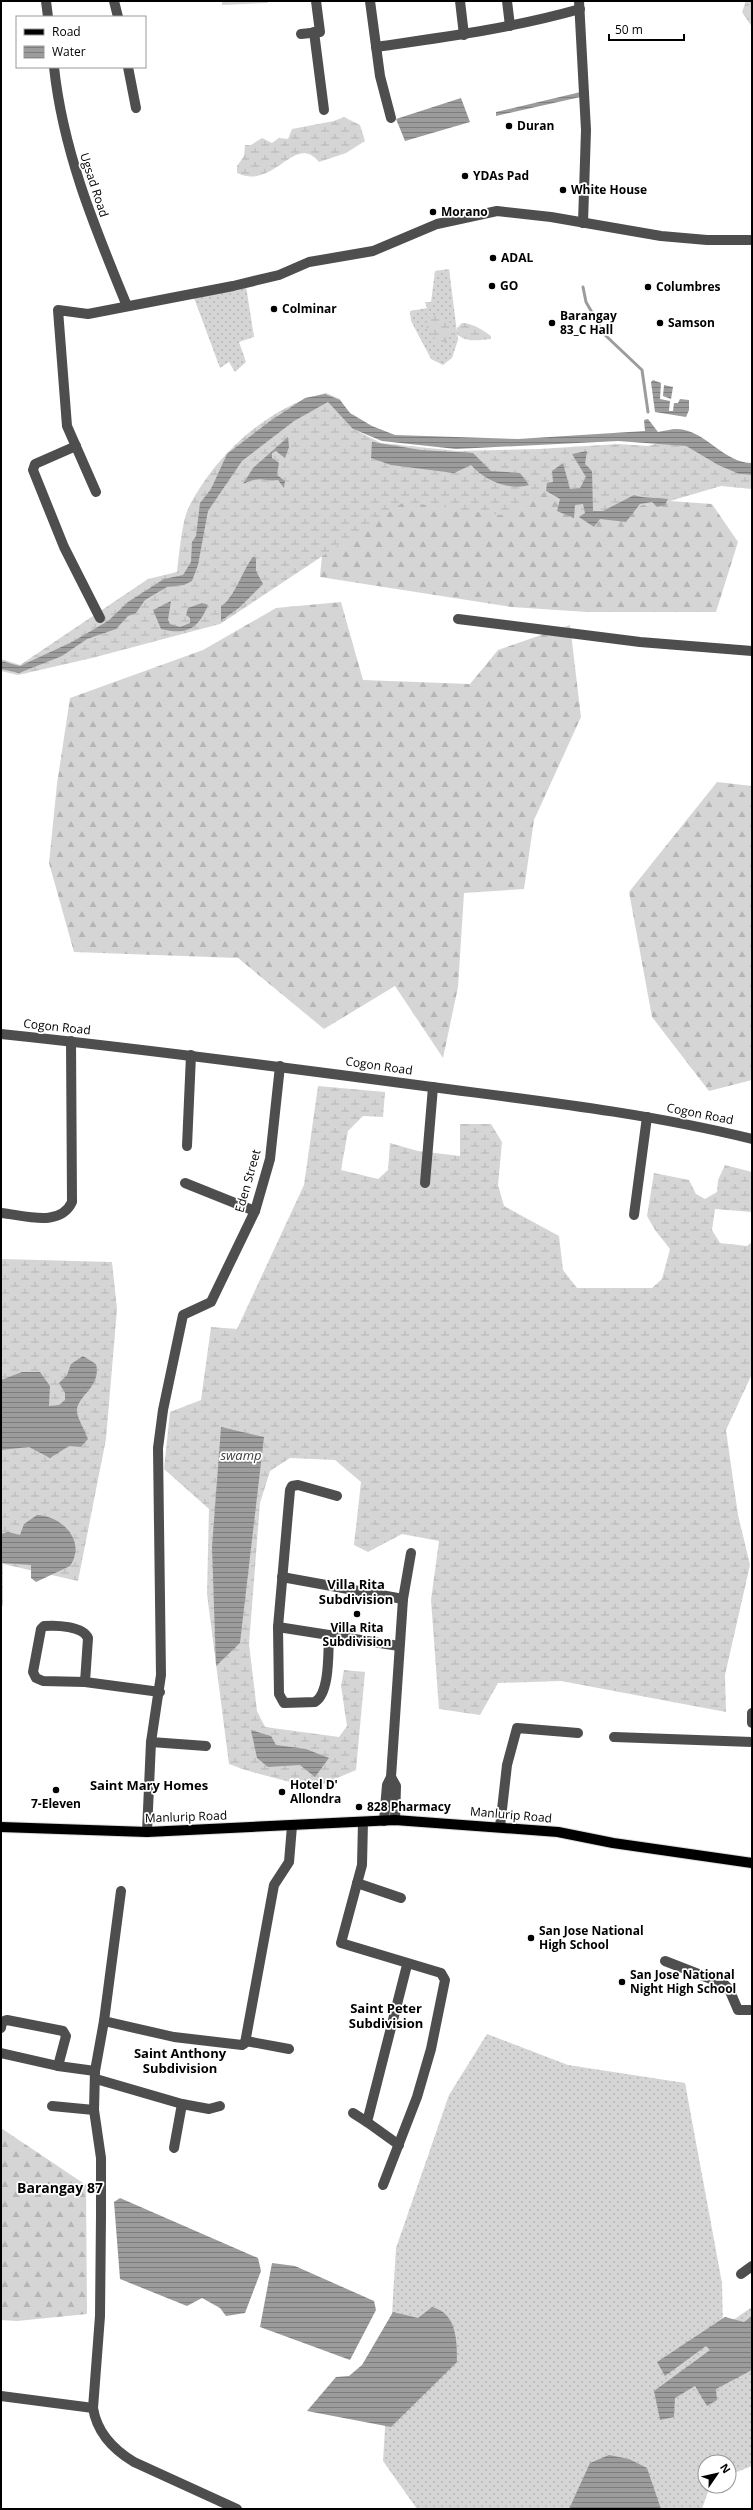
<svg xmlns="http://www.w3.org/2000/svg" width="753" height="2510" viewBox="0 0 753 2510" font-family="'Open Sans',sans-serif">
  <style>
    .grass { fill: url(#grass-dots) }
    .forest { fill: url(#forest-firs) }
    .wetland { fill: url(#wetland-marsh) }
    .green { fill: #d5d5d5 }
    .water { fill: url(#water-rules) }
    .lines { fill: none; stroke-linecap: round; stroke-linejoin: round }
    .stream { stroke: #9c9c9c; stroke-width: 3 }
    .major-casing { stroke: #dbdbdb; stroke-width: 12 }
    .minor { stroke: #4e4e4e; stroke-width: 10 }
    .major { stroke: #000; stroke-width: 10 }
    .poi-dot { fill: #000; stroke: #fff; stroke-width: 1.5 }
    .labels { text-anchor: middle; stroke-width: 3.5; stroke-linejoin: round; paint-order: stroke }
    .poi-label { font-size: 12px; font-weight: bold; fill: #000; stroke: #fff; text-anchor: start }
    .street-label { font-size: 12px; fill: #000; stroke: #fff }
    .water-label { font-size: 13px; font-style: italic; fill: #3d3d3d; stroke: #fff }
    .neighbourhood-label { font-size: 13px; font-weight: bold; fill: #000; stroke: #fff }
    .quarter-label { font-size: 14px; font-weight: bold; fill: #000; stroke: #fff }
  </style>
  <defs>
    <pattern id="grass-dots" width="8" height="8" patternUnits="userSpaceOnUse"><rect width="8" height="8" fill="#d5d5d5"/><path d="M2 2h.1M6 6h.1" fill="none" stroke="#b5b5b5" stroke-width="1.8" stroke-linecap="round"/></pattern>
    <pattern id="forest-firs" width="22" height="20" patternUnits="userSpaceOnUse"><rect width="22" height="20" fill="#d5d5d5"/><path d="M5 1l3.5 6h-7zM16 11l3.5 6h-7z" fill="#b5b5b5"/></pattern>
    <pattern id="wetland-marsh" width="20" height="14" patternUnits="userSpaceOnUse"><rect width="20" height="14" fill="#d5d5d5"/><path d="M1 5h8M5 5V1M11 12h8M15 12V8" fill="none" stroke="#b5b5b5"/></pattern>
    <pattern id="water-rules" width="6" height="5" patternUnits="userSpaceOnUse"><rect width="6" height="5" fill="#9c9c9c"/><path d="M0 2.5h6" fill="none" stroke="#7d7d7d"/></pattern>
  </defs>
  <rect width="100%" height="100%" fill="#fff"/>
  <g class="grass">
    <polygon points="449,269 458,340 452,358 443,365 431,359 411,321 410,311 427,308 425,302 431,302 435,271"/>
    <polygon points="246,286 254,337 239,342 246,362 235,372 229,362 220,368 194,298"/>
    <polygon points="487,2034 568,2065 685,2083 722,2283 723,2327 752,2307 752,2466 729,2475 729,2462 705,2462 705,2486 710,2486 702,2509 417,2509 383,2461 396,2248 449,2095"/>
  </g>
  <g class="forest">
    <polygon points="546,491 594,527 603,511 670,501 712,504 738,542 716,612 587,612 512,607 320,577 326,512 404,502"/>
    <polygon points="341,602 363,680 470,684 498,650 570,625 581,717 534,820 524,889 464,893 458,987 443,1058 395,986 324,1029 238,958 74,952 49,863 57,784 70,698 203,650 276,608"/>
    <polygon points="717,782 752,786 752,1080 709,1091 652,1017 629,892"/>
    <polygon points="1,2128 86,2185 87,2314 17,2321 1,2320"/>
  </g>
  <g class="wetland">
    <polygon points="746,1 752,1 752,27 742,12"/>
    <path d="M 344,117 L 360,125 L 365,141 L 346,153 L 319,162 C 294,132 275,191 237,173 L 237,166 L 244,156 L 245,145 L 251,145 L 262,138 L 272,143 L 279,138 L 288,139 L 292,129 L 334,121 Z"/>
    <polygon points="431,316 439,316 449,321 454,333 440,346 427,328 426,323"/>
    <path d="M 462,323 C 472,323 483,330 491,336 L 491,339 C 478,340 466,343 457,334 L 457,328 Z"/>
    <path d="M 326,393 L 340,399 L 353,429 L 381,443 L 457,451 L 539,449 L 618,444 L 648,446 L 662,442 L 686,446 L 718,465 L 739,474 L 752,475 L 752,489 L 721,486 L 670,501 L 604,511 L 594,527 L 546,491 L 508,516 L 404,502 L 220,624 L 92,658 L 18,675 L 1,671 L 1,659 L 20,665 L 148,579 L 177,572 C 179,556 182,522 188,509 C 214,456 268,406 326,393 Z"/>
    <path d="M 318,1086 L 385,1092 L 383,1117 L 363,1116 L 348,1131 L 341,1170 L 378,1179 L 388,1170 L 390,1143 L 418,1151 L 460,1156 L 460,1124 L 491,1124 L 502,1142 L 498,1185 L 504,1206 L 559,1236 L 563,1270 L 577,1288 L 652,1288 L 662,1279 L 670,1249 L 655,1230 L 647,1216 L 654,1173 L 689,1180 L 696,1194 L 705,1199 L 717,1192 L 718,1180 L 725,1165 L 752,1172 L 752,1212 L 715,1209 L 712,1230 L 720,1243 L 747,1246 L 752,1242 L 752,1374 L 726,1430 L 738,1515 L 750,1565 L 725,1675 L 726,1712 L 561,1681 L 498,1683 L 480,1715 L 439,1709 L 431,1600 L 439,1541 L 402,1534 L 368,1552 L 354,1545 L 361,1482 L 335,1460 L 290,1458 L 270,1471 L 260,1503 L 249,1644 L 257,1711 L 265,1727 L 339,1737 L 347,1726 L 341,1686 L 344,1670 L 365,1672 L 356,1770 L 312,1789 C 285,1779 256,1775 229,1764 L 207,1594 L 209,1509 L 164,1469 L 170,1412 L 201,1400 L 211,1327 L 237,1329 L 304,1185 Z"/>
    <polygon points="1,1259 112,1262 117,1309 106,1439 78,1581 3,1564 3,1605 1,1608"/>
  </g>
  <polygon class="green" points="222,1 267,1 268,3 222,5"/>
  <g class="water">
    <polygon points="585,91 585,96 496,116 496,112"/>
    <polygon points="461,98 470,122 405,141 396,119"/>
    <polygon points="653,380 661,383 660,399 670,401 669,411 673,411 674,403 678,403 680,399 689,400 689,410 686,417 655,412 651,382"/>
    <polygon points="664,385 673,387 671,399 663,396"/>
    <path d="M 325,394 L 340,400 L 350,413 L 372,426 L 395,435 L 518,439 L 645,431 L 644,420 L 648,419 L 658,432 C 664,431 671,429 677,429 C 706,430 723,463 752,463 L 752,475 L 739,474 L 718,465 L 686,446 L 618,441 L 456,449 L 382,441 L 353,429 L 328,402 L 294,421 L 242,461 L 208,511 L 198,565 L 192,581 L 184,585 L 167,587 L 145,600 L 136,613 L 128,616 L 116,629 L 87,639 L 62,656 L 19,673 L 1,669 L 1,661 L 20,666 L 72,642 L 108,621 L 128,602 L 164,579 L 183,575 L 191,562 L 192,542 L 196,536 L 200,503 L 211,489 L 227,454 L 270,421 L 305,398 Z"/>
    <path d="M 288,437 L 289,447 L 285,458 L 276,451 L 272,453 L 272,458 L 279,463 L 277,475 L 285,481 L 284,488 L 278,480 C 262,482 263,475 243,484 L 253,468 Z"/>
    <path d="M 372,442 L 421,450 L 473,453 L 491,471 L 520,473 L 529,485 C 509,491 484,480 471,465 L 454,473 L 391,465 L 371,458 Z"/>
    <path d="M 587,451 L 585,464 L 592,471 L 593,511 L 603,511 L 634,495 C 645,499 655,497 668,499 L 665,505 L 657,507 L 652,502 L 640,504 L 626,522 L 600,519 L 594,527 L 579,517 L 585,513 L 583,504 L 575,505 L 574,518 L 557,511 L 560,499 L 546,491 L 547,483 L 553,482 L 552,471 L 563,463 L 570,489 L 580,488 L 586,477 L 572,454 Z"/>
    <path d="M 253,557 L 256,558 L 256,571 L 263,584 L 240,607 L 221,621 L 221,606 C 234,599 243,569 253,557 Z"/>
    <path d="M 171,601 L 168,620 L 170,624 L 180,627 L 190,623 L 190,618 L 186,615 L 188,608 L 202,603 L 208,605 C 198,630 186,635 161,629 L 153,610 Z"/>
    <path d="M 83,1356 L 96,1364 C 102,1388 75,1396 77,1413 C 79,1421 85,1431 88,1439 L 81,1447 L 69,1446 L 50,1458 L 29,1447 L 1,1450 L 1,1380 L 22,1372 L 40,1372 L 50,1386 L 49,1406 L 59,1405 L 65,1400 L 65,1393 L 59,1383 L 67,1375 L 71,1364 Z"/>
    <polygon points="221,1427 264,1437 240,1643 216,1666 212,1547"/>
    <path d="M 37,1515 C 62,1516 87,1541 70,1566 L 36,1582 L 31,1578 L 31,1565 L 1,1563 L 1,1534 L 8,1532 L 20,1535 L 24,1524 Z"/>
    <polygon points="251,1730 271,1736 276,1745 306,1749 329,1758 315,1777 300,1765 268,1767 257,1758"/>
    <polygon points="120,2198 258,2258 261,2271 245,2313 226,2316 220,2308 202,2298 187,2306 120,2279 114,2202"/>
    <polygon points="272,2263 295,2266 374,2301 376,2310 350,2360 260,2327"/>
    <path d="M 432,2307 C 457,2313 457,2341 457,2362 L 391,2427 L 307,2411 L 336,2377 L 349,2376 L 362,2365 L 393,2312 L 418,2318 Z"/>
    <polygon points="752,2316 752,2370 716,2389 717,2400 707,2406 695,2386 675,2398 674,2417 660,2420 654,2391 710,2350 706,2346 665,2376 657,2362 725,2317 744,2322"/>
    <polygon points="609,2455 629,2459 647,2468 661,2509 569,2509 590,2463"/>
  </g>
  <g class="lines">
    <polyline class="stream" points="583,287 586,302 605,335 642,370 648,412"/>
    <g class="major-casing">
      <polyline id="major" points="1,1827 147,1832 395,1820 558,1832 613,1843 752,1863"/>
    </g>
    <g class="minor">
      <polyline points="46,1 48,17"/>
      <polyline points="114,1 118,17"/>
      <polyline points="370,1 380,76 391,118"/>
      <polyline points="460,1 464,35"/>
      <polyline points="507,1 510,26"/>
      <polyline points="579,1 586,130 583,223"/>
      <polyline points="314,32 324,110"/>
      <polyline points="301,34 320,32 316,1"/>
      <path d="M 376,47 C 445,37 513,28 580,9"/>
      <path d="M 54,67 C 63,152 95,228 127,306"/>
      <polyline points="128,67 136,108"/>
      <polyline points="76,446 35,464 33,470 64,547 100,618"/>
      <polyline points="96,492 67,426 58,310 88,314 233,286 279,275 309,262 373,251 437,224 497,211 551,217 661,236 707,240 752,240"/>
      <polyline points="458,619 640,642 752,651"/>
      <path d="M 1,1034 C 145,1049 289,1068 432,1087 C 539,1101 647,1113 752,1139"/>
      <polyline points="187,1146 191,1055"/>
      <polyline points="185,1183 255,1211"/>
      <polyline points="425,1183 433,1087"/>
      <path d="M 1,1213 C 24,1215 60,1228 72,1202 L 71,1041"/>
      <polyline points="634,1215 647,1117"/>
      <polyline points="282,1577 403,1599"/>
      <polyline points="278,1627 399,1646"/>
      <path d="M 329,1636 C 328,1653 330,1693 315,1702 L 284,1703 L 279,1694 L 278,1627 L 290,1490 L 292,1486 L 298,1485 L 337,1496"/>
      <path d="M 85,1682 L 88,1638 C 83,1626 56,1625 44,1626 L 41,1629 L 33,1672 L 36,1678 L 43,1681 L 85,1682 L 160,1692"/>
      <polyline points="752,1713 752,1723"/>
      <polyline points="614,1737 752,1742"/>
      <polyline points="151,1742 206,1746"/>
      <polyline points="391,1777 396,1786 395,1820"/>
      <polyline points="384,1821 387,1785 391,1777 403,1599 411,1553"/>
      <polyline points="363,1822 362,1865 341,1943 441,1973 445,1980 431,2049 417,2097 383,2185"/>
      <polyline points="500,1827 507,1765 517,1728 578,1733"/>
      <polyline points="147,1832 151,1742 161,1675 158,1448 163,1410 183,1315 211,1302 255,1211 270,1159 280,1066"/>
      <polyline points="357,1883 401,1898"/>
      <path d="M 121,1891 L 104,2021 L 95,2071 L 94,2110 L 101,2158 L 101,2216 L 100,2316 L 93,2408 C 97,2433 114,2450 134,2462 L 237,2509"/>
      <polyline points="665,1961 724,1984 729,1989 738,2010 752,2010"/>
      <polyline points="104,2021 174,2037 242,2045 245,2043 274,1885 289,1862 292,1826"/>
      <polyline points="1,2028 2,2022 7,2020 63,2031 66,2036 58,2066"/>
      <polyline points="246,2041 289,2049"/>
      <polyline points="1,2053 58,2066 95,2071"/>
      <polyline points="96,2079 182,2104 174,2148"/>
      <polyline points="182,2104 209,2109 220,2106"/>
      <polyline points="52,2106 94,2110"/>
      <polyline points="353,2113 367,2122"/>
      <polyline points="399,2145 367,2122 407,1965"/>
      <polyline points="741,2274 752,2266"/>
      <polyline points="1,2396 93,2408"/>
    </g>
    <use href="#major" class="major"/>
  </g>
  <g class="poi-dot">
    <circle cx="509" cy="126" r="4"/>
    <circle cx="465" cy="176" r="4"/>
    <circle cx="563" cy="190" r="4"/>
    <circle cx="433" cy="212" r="4"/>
    <circle cx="493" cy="258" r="4"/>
    <circle cx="492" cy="286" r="4"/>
    <circle cx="648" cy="287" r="4"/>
    <circle cx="274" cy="309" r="4"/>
    <circle cx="552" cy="323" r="4"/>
    <circle cx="660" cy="323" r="4"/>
    <circle cx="357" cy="1614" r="4"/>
    <circle cx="56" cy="1790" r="4"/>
    <circle cx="282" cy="1792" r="4"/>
    <circle cx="359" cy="1807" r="4"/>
    <circle cx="531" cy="1938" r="4"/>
    <circle cx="622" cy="1982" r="4"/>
  </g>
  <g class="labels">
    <g class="poi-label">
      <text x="517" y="130">Duran</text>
      <text x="473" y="180">YDAs Pad</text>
      <text x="571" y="194">White House</text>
      <text x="441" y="216">Morano</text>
      <text x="501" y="262">ADAL</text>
      <text x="500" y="290">GO</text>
      <text x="656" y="291">Columbres</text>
      <text x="282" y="313">Colminar</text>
      <text x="560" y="320">Barangay<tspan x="560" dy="14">83_C Hall</tspan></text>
      <text x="668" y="327">Samson</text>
      <text x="357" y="1632" text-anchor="middle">Villa Rita<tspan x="357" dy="14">Subdivision</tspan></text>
      <text x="290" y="1789">Hotel D'<tspan x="290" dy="14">Allondra</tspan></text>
      <text x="56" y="1808" text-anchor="middle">7-Eleven</text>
      <text x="367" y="1811">828 Pharmacy</text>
      <text x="539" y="1935">San Jose National<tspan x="539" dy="14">High School</tspan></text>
      <text x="630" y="1979">San Jose National<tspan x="630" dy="14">Night High School</tspan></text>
    </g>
    <g class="street-label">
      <text transform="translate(94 185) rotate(72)" y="4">Ugsad Road</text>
      <text transform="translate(57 1027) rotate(6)" y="4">Cogon Road</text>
      <text transform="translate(379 1066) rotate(8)" y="4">Cogon Road</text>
      <text transform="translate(700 1114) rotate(11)" y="4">Cogon Road</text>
      <text transform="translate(248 1181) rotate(-74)" y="4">Eden Street</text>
      <text transform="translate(511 1815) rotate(5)" y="4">Manlurip Road</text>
      <text transform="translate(186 1817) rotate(-2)" y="4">Manlurip Road</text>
    </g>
    <g class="water-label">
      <text x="241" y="1460">swamp</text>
    </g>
    <g class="neighbourhood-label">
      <text x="356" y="1589">Villa Rita<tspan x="356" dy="15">Subdivision</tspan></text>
      <text x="149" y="1790">Saint Mary Homes</text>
      <text x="386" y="2013">Saint Peter<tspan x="386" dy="15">Subdivision</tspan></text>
      <text x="180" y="2058">Saint Anthony<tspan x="180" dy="15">Subdivision</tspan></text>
    </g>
    <g class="quarter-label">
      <text x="60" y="2193">Barangay 87</text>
    </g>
  </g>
  <rect width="753" height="2510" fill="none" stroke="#000000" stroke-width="4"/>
  <rect x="16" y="16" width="130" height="52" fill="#ffffff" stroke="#999999"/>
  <rect x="24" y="29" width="20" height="6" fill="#000000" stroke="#999999"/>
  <text x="52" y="36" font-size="12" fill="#000000">Road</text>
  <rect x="24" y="46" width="20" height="12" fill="url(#water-rules)" stroke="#999999"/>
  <text x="52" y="56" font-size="12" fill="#000000">Water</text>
  <g transform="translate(717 2474) rotate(56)"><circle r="19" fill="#ffffff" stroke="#999999"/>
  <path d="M0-3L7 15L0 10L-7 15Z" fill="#000000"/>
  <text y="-6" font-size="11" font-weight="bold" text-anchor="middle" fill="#000000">N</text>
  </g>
  <path d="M609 34v6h75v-6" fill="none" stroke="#000000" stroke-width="2"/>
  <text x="615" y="34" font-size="12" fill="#000000" stroke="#ffffff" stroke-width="3" paint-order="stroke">50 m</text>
</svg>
